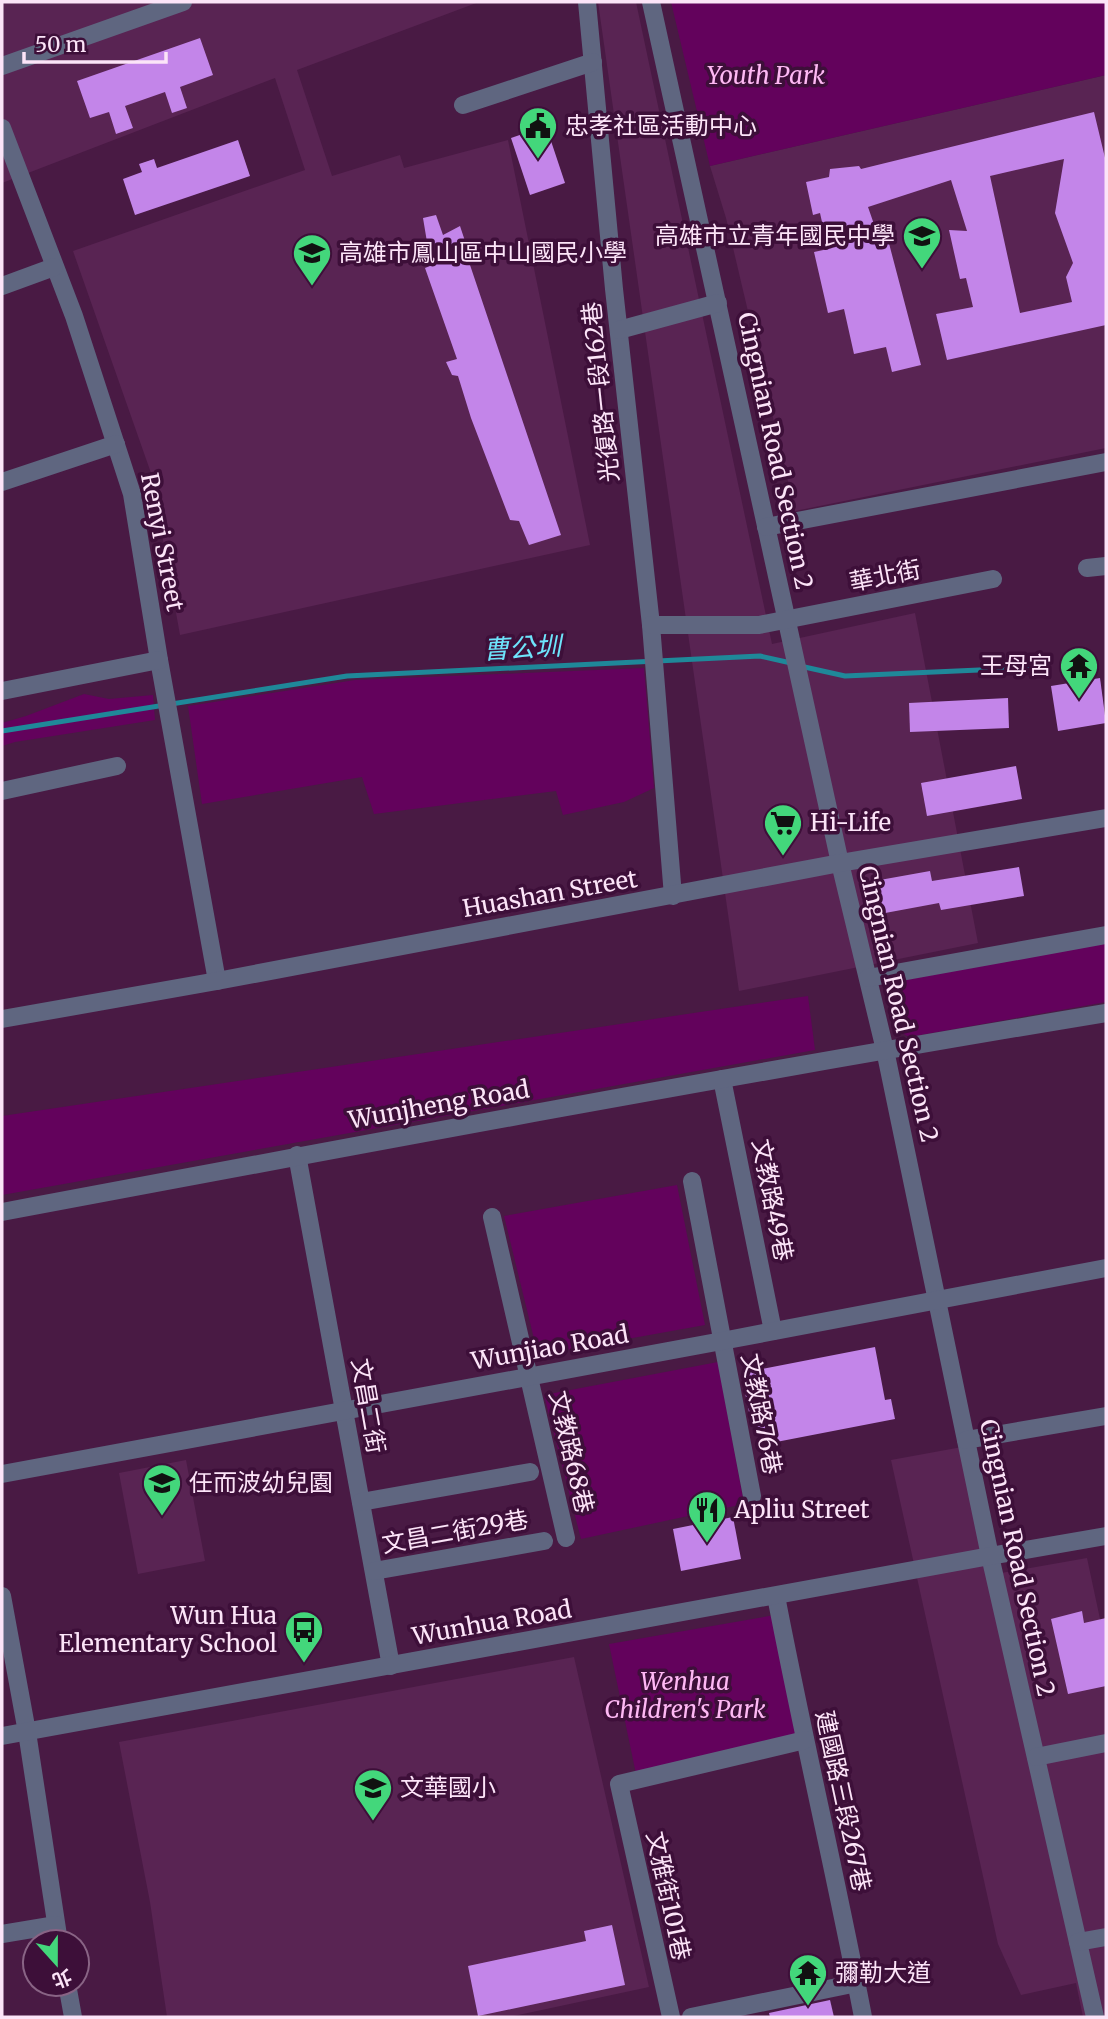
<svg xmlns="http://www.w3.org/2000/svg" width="1108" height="2019" viewBox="0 0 1108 2019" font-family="Merriweather,'Noto Sans TC',serif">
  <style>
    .built { fill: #592453 }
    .green { fill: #63025c }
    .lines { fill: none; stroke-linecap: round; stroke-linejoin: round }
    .stream { stroke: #1f8899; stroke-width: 5 }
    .building { fill: #c385e9; fill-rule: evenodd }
    .minor { stroke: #5f6680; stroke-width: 18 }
    .labels { text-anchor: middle; stroke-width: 7; stroke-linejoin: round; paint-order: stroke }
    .park-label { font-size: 24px; font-style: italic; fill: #feb8f4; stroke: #3d0f39 }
    .poi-label { font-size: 24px; fill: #fce4f8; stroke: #3d0f39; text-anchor: start }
    .street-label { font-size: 24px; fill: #fce4f8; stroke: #3d0f39 }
    .water-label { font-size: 26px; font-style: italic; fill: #6ee5fc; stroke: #3d0f39 }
  </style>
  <rect width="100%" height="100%" fill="#491a44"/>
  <g class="built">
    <polygon points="2,2 479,2 297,70 332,176 400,155 404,168 508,140 590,545 180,635 151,473 73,251 305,170 275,78 2,183"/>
    <polygon points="598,2 636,2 772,644 915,613 978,943 739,991"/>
    <polygon points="1106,75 1106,448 795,511 726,218 710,166"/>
    <polygon points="962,1447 990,1575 1087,1558 1106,1647 1106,2017 1083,2017 1076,1983 1021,1995 998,1944 891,1460"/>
    <polygon points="186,1460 205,1561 138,1574 119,1473"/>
    <polygon points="574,1657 649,1987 509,2017 167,2017 150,1902 119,1742"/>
  </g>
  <g class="green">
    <polygon points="671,2 1106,2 1106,75 710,166"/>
    <polygon points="644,668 654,788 624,802 563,815 556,791 374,814 362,777 202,804 188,706 355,680"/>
    <polygon points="84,694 109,699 153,695 155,720 15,742 2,746 2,723 26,716"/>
    <polygon points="1106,943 1106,1002 909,1037 897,1030 889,990 899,981"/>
    <polygon points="808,996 815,1050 2,1195 2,1116"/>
    <polygon points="677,1185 705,1325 538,1355 504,1216"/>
    <polygon points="718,1362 744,1504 581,1539 544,1395"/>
    <polygon points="775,1615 800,1734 636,1774 609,1644"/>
  </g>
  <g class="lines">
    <g class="stream">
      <polyline points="800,666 845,676 1046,667"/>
      <polyline points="2,731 347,676 760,656 791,663"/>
    </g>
  </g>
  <g class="building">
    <polygon points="200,38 213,75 180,87 187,108 172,113 165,92 125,106 133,128 116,134 109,112 90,118 77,81"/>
    <path d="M 1094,112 L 1106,162 L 1106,325 L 947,360 L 936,314 L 973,307 L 966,278 L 960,279 L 949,230 L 967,231 L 951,180 L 868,207 L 876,230 L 886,232 L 921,365 L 892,372 L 886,347 L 854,354 L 844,309 L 828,313 L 814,252 L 828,249 L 820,213 L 813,215 L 806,182 L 829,177 L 830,169 L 859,166 L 861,169 ZM 1064,159 L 1055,213 L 1073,263 L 1066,277 L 1072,302 L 1020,313 L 990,176 Z"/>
    <polygon points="546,126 565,183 530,195 511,138"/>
    <polygon points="238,140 250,176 135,215 123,179 142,172 139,164 154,159 157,168"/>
    <polygon points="436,215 443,235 460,226 469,253 469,262 561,535 529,545 519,521 510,520 471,418 458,376 452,375 446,362 457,359 425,268 435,264 427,242 423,218"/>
    <polygon points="1100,678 1106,723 1058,731 1051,686"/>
    <polygon points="1008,698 1009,728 910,732 909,703"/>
    <polygon points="1016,766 1022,799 927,816 921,783"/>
    <polygon points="1019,867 1024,896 941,910 939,903 869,916 863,883 930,871 932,881"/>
    <polygon points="875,1347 885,1400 891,1399 895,1419 761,1445 755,1411 749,1412 741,1373"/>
    <polygon points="733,1517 741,1559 681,1571 673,1529"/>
    <polygon points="1082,1611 1084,1623 1106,1618 1106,1686 1068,1694 1051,1619"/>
    <polygon points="612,1925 625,1985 478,2016 468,1966 586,1941 584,1931"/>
    <polygon points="830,2000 834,2017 770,2017 769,2013"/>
  </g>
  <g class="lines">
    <g class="minor">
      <polyline points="587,2 614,289 651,625 673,896"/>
      <polyline points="651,2 840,863 885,1050 990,1556 1095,2017"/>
      <polyline points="2,66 183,2"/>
      <polyline points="463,105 593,62"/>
      <polyline points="2,128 74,316 132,494 159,660 217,981"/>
      <polyline points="2,286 54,267"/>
      <polyline points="619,330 718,303"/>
      <polyline points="2,482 116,444"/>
      <polyline points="766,527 1106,462"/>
      <polyline points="1087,568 1106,566"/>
      <polyline points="651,625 759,625 993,579"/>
      <polyline points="2,691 159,660"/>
      <polyline points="2,791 117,766"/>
      <polyline points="868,978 1106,935"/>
      <polyline points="2,1019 217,981 840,863 1106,818"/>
      <polyline points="722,1079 773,1331"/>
      <polyline points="297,1155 391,1666"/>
      <polyline points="692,1181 752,1496"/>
      <path d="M 2,1212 C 369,1143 737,1074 1106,1013"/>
      <polyline points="492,1217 566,1538"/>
      <polyline points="966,1440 1106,1416"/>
      <polyline points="2,1474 722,1341 1106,1268"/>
      <polyline points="361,1502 530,1472"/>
      <polyline points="374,1571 544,1541"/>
      <polyline points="2,1596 27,1732 59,1942"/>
      <path d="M 776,1596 C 803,1737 836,1876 863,2017"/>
      <polyline points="2,1736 990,1556 1106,1536"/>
      <polyline points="1036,1757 1106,1743"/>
      <polyline points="2,1934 56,1925"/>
      <polyline points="1078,1942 1106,1937"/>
      <polyline points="67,1984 73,2017"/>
      <polyline points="671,2017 619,1784 805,1740"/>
      <polyline points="691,2017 857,1983"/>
    </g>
  </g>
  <defs>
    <g id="civic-pin" transform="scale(2.0125)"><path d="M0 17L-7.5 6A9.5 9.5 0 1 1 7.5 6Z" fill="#43d77b" stroke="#3d0f39"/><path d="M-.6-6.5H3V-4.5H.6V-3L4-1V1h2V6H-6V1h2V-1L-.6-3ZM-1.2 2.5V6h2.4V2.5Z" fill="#111"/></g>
    <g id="school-pin" transform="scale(2.0125)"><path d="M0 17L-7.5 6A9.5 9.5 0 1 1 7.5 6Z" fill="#43d77b" stroke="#3d0f39"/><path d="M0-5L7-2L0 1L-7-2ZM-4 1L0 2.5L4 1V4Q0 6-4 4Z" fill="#111"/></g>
    <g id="temple-pin" transform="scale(2.0125)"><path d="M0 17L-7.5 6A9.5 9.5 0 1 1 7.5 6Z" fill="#43d77b" stroke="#3d0f39"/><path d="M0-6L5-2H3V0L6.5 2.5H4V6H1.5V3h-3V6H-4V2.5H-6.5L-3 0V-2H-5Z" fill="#111"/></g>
    <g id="supermarket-pin" transform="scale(2.0125)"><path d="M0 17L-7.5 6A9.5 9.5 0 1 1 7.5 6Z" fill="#43d77b" stroke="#3d0f39"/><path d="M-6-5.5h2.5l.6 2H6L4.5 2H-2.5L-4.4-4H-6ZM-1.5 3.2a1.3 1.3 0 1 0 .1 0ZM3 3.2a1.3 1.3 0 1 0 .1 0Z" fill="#111"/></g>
    <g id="restaurant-pin" transform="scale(2.0125)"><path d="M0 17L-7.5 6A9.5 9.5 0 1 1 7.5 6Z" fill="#43d77b" stroke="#3d0f39"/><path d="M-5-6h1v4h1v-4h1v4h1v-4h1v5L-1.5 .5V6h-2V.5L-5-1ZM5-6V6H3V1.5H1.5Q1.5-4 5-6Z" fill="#111"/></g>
    <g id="bus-pin" transform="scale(2.0125)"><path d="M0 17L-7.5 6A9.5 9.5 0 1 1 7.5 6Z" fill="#43d77b" stroke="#3d0f39"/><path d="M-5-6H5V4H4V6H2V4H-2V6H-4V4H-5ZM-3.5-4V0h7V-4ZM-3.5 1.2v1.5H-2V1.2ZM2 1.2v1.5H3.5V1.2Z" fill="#111"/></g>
  </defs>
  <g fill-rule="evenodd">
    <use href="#civic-pin" x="538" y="126"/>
    <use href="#school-pin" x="922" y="236"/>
    <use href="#school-pin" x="312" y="253"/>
    <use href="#temple-pin" x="1079" y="666"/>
    <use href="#supermarket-pin" x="783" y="823"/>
    <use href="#school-pin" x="162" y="1483"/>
    <use href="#restaurant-pin" x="707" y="1510"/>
    <use href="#bus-pin" x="304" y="1630"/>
    <use href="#school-pin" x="373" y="1788"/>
    <use href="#temple-pin" x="808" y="1973"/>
  </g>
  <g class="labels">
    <g class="park-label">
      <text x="766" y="84">Youth Park</text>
      <text x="685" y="1690">Wenhua<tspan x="685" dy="28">Children's Park</tspan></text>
    </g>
    <g class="poi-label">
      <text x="565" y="134">忠孝社區活動中心</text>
      <text x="895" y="244" text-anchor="end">高雄市立青年國民中學</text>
      <text x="339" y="261">高雄市鳳山區中山國民小學</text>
      <text x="1052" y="674" text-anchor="end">王母宮</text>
      <text x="810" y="831">Hi-Life</text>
      <text x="189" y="1491">任而波幼兒園</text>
      <text x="734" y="1518">Apliu Street</text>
      <text x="277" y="1624" text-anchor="end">Wun Hua<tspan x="277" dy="28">Elementary School</tspan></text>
      <text x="400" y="1796">文華國小</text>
      <text x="835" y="1981">彌勒大道</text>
    </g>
    <g class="street-label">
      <text transform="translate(601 392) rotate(-96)" y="8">光復路一段162巷</text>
      <text transform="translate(775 451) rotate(78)" y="8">Cingnian Road Section 2</text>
      <text transform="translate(162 542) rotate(79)" y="8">Renyi Street</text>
      <text transform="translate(885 576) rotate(-11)" y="8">華北街</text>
      <text transform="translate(550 894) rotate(-10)" y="8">Huashan Street</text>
      <text transform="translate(898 1004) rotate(77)" y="8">Cingnian Road Section 2</text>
      <text transform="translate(439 1105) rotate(-10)" y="8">Wunjheng Road</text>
      <text transform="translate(772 1200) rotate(79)" y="8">文教路49巷</text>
      <text transform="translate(550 1348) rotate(-10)" y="8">Wunjiao Road</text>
      <text transform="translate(368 1406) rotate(80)" y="8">文昌二街</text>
      <text transform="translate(761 1414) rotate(79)" y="8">文教路76巷</text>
      <text transform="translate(571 1452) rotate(77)" y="8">文教路68巷</text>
      <text transform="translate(455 1532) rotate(-10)" y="8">文昌二街29巷</text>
      <text transform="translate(1017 1558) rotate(78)" y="8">Cingnian Road Section 2</text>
      <text transform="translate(492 1623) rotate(-10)" y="8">Wunhua Road</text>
      <text transform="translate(843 1801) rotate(78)" y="8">建國路三段267巷</text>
      <text transform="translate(668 1896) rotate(78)" y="8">文雅街101巷</text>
    </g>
    <g class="water-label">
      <text transform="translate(522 648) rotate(-3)" y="9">曹公圳</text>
    </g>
  </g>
  <rect width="1108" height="2019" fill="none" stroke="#fce4f8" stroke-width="7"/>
  <g transform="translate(56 1963) rotate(159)"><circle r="33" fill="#3d0f39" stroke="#896485" stroke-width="2"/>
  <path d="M0-5L12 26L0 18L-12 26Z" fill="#43d77b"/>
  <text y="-10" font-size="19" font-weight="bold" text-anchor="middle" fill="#fce4f8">北</text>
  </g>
  <path d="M24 52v10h142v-10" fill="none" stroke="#fce4f8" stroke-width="3.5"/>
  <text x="35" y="52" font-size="21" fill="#fce4f8" stroke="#3d0f39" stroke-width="5" paint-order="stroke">50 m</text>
</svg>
